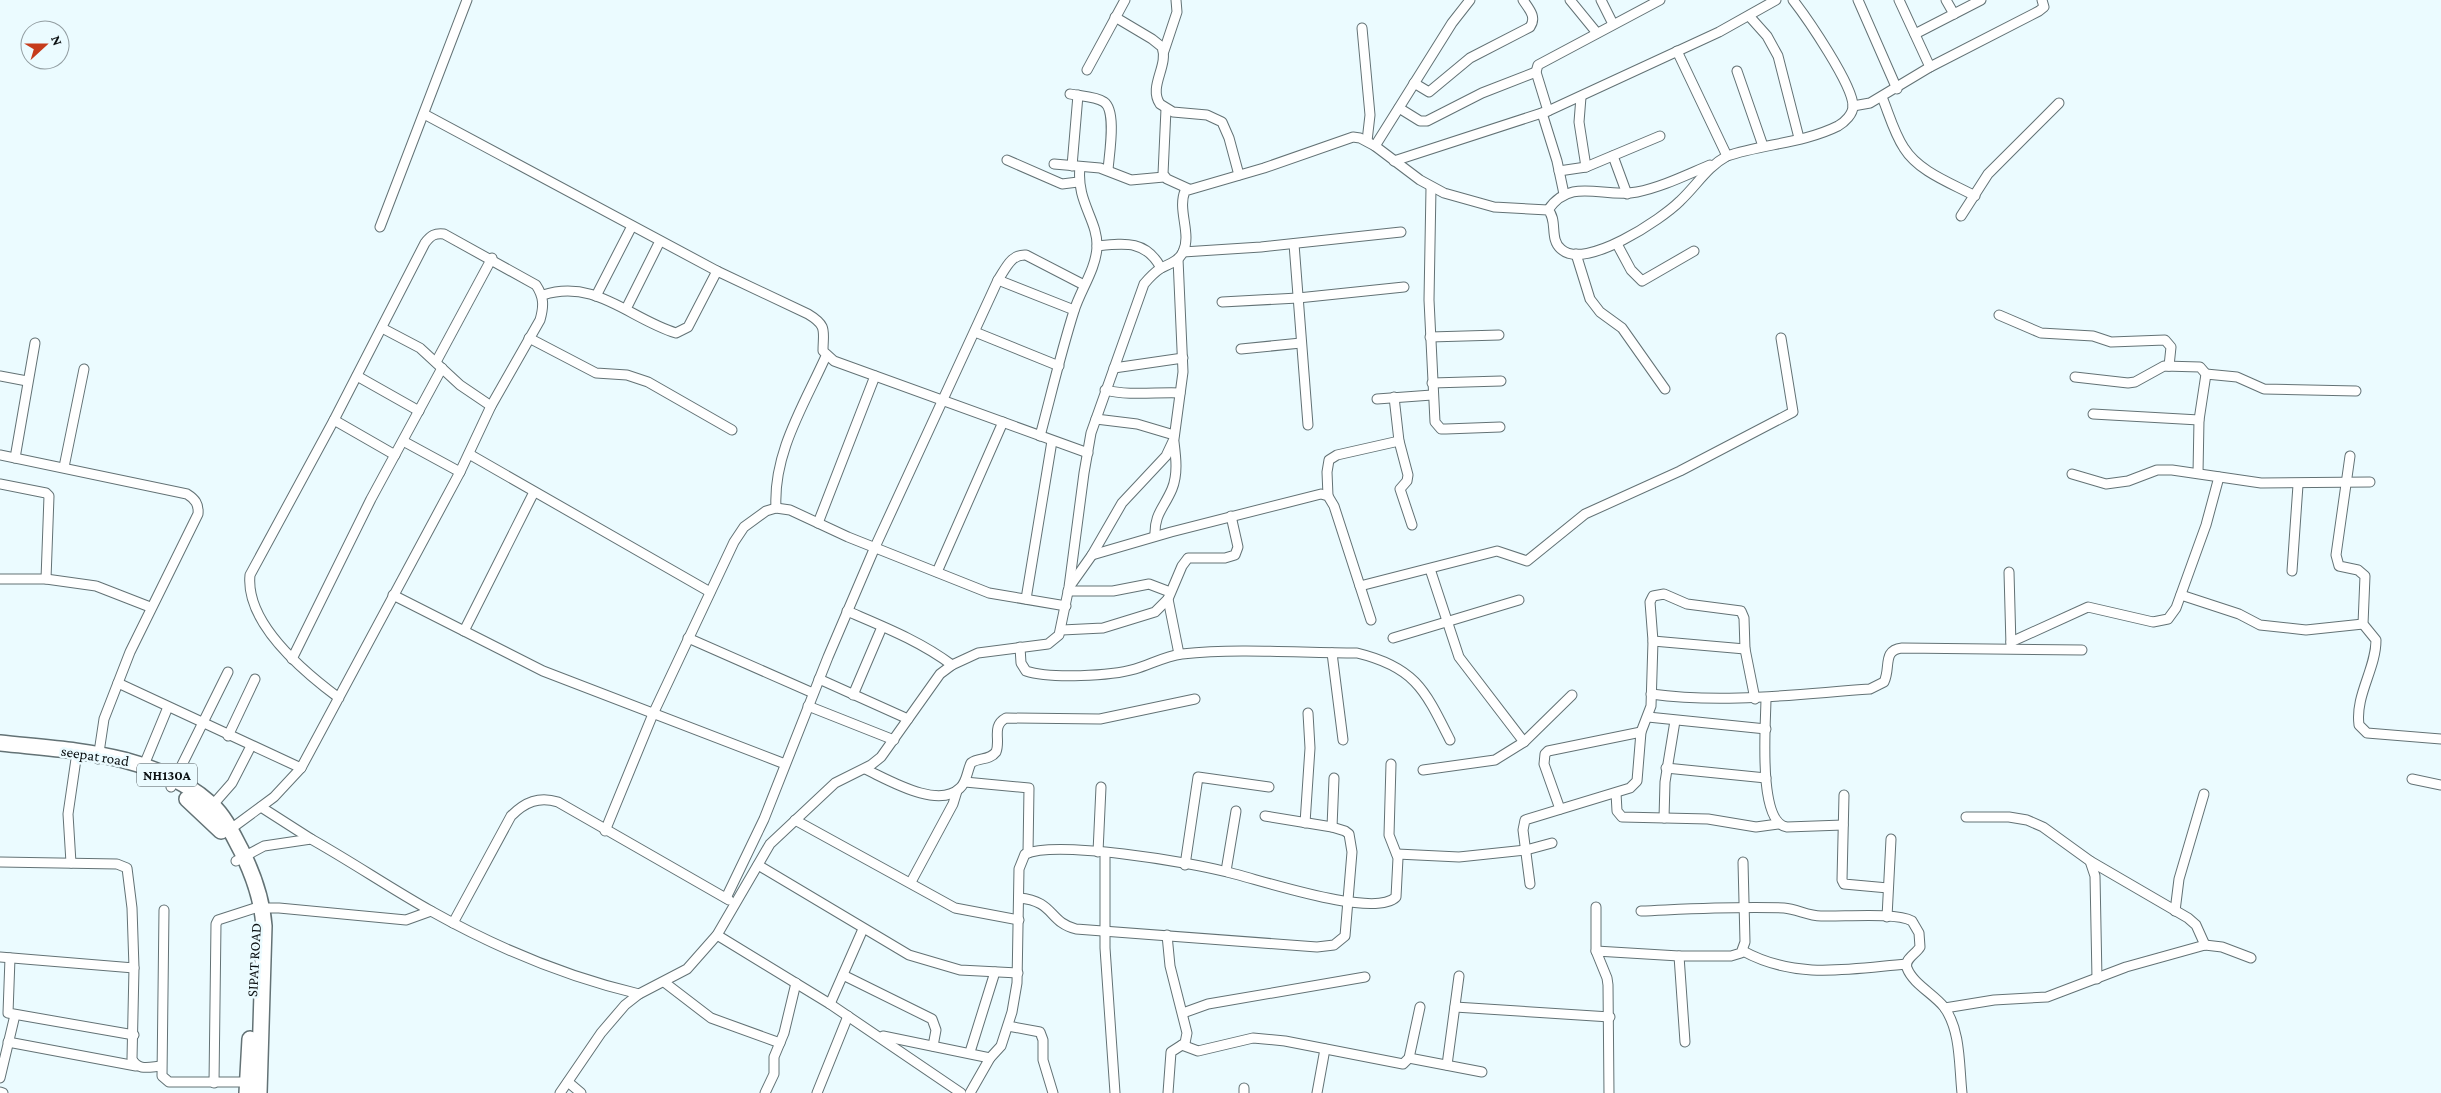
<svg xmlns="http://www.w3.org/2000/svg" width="2441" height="1093" viewBox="0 0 2441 1093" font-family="'Crimson Pro',serif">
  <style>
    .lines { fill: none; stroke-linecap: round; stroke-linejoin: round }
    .street-casing { stroke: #637275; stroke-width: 11 }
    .highway-casing { stroke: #637275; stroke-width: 18 }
    .street { stroke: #fff; stroke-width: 9 }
    .highway { stroke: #fff; stroke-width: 15 }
    .labels { text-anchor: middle; stroke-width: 5; stroke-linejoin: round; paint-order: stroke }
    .shield { fill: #ebfbff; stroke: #4f575a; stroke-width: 1 }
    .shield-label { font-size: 14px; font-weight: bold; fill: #0c1113 }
    .street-label { font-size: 15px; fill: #0c1113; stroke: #ebfbff }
  </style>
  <rect width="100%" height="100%" fill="#ebfbff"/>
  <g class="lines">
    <g class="street-casing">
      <g id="street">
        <polyline points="1570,0 1597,33"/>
        <polyline points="1601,0 1613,24"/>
        <polyline points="1858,0 1897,89"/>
        <polyline points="1899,0 1930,67"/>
        <polyline points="1946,0 1954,14"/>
        <path d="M 1115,17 L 1152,39 L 1162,47 C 1169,66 1148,86 1160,104 L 1173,112 L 1207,115 L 1222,122 L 1229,138 L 1239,175"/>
        <polyline points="1750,17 1767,36 1778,56 1799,138"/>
        <polyline points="1362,28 1370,115 1367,141"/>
        <polyline points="1915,34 1981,0"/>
        <polyline points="1164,51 1177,12 1176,0"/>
        <polyline points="1677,51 1727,156"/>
        <polyline points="1087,70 1125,0"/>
        <polyline points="1737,71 1763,146"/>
        <path d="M 1414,83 L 1429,92 L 1470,58 L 1530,27 C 1537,17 1529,9 1523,0"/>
        <path d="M 1070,94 C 1079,96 1096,96 1104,102 C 1117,111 1109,155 1108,170"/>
        <polyline points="1581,97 1579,122 1586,167"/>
        <path d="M 1882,97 C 1889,114 1894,133 1904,148 C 1919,172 1951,183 1975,196"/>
        <polyline points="1853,106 1870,103 1930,67 2039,11 2044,7 2042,0"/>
        <polyline points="1399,108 1420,121 1427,121 1482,93 1536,72"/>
        <polyline points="1166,109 1163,174 1167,179 1189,189"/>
        <polyline points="1548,111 1536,72 1538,65 1660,0"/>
        <polyline points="1542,113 1557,161 1564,194"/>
        <path d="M 424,114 L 717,271 L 808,314 C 828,326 823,331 823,351 L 834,361 L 1088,453"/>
        <polyline points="1375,146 1452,23 1470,0"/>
        <polyline points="1613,156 1627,194"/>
        <polyline points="1007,160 1062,184 1078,182"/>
        <polyline points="1394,161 1548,111 1719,32 1776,0"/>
        <polyline points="1054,164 1100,168 1131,180 1164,177"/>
        <polyline points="1072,166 1078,95"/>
        <polyline points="1559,171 1586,167 1660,136"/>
        <polyline points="1431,188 1429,300 1435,422 1441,429 1446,429 1500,427"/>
        <path d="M 1548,210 C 1571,176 1604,199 1637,192 C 1662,187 1686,175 1710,165"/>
        <polyline points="1961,216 1988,174 2059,103"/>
        <polyline points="380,227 467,0"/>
        <polyline points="1294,244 1308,425"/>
        <polyline points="1617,244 1631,270 1642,281 1694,251"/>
        <path d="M 1097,246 C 1125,243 1146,240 1161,268"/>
        <polyline points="1183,252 1261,247 1401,232"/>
        <polyline points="1576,254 1590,299 1600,312 1622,328 1665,389"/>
        <polyline points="998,280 1074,310"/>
        <path d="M 543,295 C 595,278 630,319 676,333 L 688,327 L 717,271"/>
        <polyline points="596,296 632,226"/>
        <polyline points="1222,302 1298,298 1404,287"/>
        <polyline points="626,309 660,241"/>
        <polyline points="1999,315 2041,333 2093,336 2111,342 2165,340 2171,347 2169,366"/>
        <polyline points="382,328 420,348 460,385 491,406"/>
        <polyline points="975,332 1059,366"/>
        <polyline points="1430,337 1499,335"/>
        <polyline points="529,338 596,373 627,375 648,382 732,430"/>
        <polyline points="1241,349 1301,343"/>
        <polyline points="436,362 492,258"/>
        <polyline points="1114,368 1183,358"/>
        <polyline points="2206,374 2237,377 2264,389 2356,391"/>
        <polyline points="0,376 27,381"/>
        <polyline points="357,376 419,411"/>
        <polyline points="2075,377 2128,383 2135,382 2164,366 2200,367 2206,374 2199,420 2198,473"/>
        <polyline points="1432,383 1501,381"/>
        <path d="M 1105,390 C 1130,396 1155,392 1180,393"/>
        <polyline points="1394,397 1399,441 1408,475 1407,481 1400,489 1412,525"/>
        <polyline points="1377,399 1432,395"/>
        <polyline points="2093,414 2199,420"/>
        <polyline points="1096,419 1137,424 1174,435"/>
        <polyline points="334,420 395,455"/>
        <path d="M 1040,436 C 1051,395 1061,352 1074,311 C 1080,291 1096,269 1097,247 C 1098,220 1076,202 1080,167"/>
        <polyline points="403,441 460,472"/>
        <polyline points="469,454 710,592"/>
        <path d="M 0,455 L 187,494 C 195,499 199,504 198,514 L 130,652 L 104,719 L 98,759"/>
        <path d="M 2350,456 L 2336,555 L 2339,566 L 2358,570 L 2365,576 L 2363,624 L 2376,640 C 2376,669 2355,695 2359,725 L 2367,733 L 2441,739"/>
        <polyline points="15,458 35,343"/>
        <polyline points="64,467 84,369"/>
        <polyline points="2072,474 2106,484 2128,481 2157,470 2172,470 2261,483 2370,482"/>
        <polyline points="0,484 46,493 49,496 46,579"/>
        <polyline points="1328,496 1327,472 1329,460 1337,455 1399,441"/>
        <path d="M 776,508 C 773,453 804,405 826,356"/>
        <polyline points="818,523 875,376"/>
        <path d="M 1155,536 C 1154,514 1164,508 1172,489 C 1178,474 1176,458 1174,442"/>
        <polyline points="1092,555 1171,532 1321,494 1328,496 1334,506 1371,620"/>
        <polyline points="1430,569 1459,657 1524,742"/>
        <polyline points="2292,571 2298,485"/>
        <polyline points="937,572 1003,422"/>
        <polyline points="2009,572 2011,646"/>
        <polyline points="0,579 46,579 96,586 150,607"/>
        <polyline points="1070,586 1092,555 1122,503 1166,456 1174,439 1183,372 1178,259"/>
        <polyline points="1360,586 1497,551 1527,561 1585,514 1680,471 1793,412 1781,338"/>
        <polyline points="1068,591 1113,591 1149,584 1170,592"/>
        <polyline points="393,595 543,671 785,764"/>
        <polyline points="2181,595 2239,614 2260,625 2306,630 2363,624"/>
        <polyline points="1026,599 1052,441"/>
        <path d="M 847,611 C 884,627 920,641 952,665"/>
        <polyline points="1062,630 1103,628 1155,612 1168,599"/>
        <polyline points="464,631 534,492"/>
        <polyline points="688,638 813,693"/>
        <polyline points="1393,638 1519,600"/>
        <polyline points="1653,641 1745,649"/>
        <polyline points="2011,642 2088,607 2153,622 2168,619 2176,608 2206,525 2219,477"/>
        <path d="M 1020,647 L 1021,663 L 1026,671 C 1050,679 1111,676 1135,669 C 1151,664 1166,656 1182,654 C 1240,648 1299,653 1357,653 C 1415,667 1425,690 1450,740"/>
        <polyline points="1332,653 1343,740"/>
        <polyline points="1179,654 1168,599 1182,566 1188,558 1225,558 1235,555 1238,547 1231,516"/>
        <polyline points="292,659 371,499 442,368"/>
        <polyline points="819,679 908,719"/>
        <polyline points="118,683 301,768"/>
        <path d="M 1651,694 C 1725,704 1797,694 1870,689 L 1884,682 C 1891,668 1882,650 1902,648 L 2082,650"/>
        <polyline points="853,695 882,627"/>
        <path d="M 1766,698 C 1766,722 1757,823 1787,827 L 1843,825"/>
        <polyline points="808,706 894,740"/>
        <polyline points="1648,717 1766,729"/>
        <polyline points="228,736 255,679"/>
        <polyline points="144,765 168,707"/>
        <polyline points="1666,768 1766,778"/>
        <path d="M 865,769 C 887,779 938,810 960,788 C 967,782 967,771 971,763 C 979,757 989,761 996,752 C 1001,740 991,726 1006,718 L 1100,719 L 1195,699"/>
        <polyline points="1423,770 1495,760 1524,742 1572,695"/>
        <polyline points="2412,779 2441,785"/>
        <polyline points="965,782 1029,788 1028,853"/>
        <polyline points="171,787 228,672"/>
        <polyline points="1616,793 1617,811 1622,817 1708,819 1756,827 1778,824"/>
        <polyline points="1844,795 1842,880 1844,884 1888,888"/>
        <polyline points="261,807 311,839"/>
        <polyline points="210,808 232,783 251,746"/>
        <polyline points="1560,809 1544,764 1545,754 1548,751 1641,732"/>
        <polyline points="1966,817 2009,817 2027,820 2043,827 2090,861 2095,876 2097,979"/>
        <polyline points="1664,818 1665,782 1675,721"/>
        <polyline points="795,820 955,908 1019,920"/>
        <polyline points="1305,823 1310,748 1308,713"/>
        <polyline points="1332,827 1334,778"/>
        <path d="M 228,831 L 274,797 L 301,768 L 460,472 L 491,406 L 540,320 C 544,306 544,297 536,285 L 444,234 C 435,233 431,235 425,243 L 334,420 L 250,575 C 245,623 304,672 339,698"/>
        <polyline points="605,831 653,714 734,542 744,527 766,511 776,508 790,510 848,537 989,593 1066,606"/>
        <polyline points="1098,852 1101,787"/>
        <polyline points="1105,853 1105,948 1115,1093"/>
        <polyline points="1397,854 1459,857 1526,850 1552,843"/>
        <path d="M 236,861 L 264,846 L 311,839 C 352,862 390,888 431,911 C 497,948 567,977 639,994"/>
        <polyline points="2090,861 2188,918 2196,925 2205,945"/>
        <path d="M 0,862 L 117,864 L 127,868 L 132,908 L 134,968 L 132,1059 C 138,1071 149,1067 161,1066"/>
        <polyline points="71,863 68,814 76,759"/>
        <polyline points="758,865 909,955 960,970 1018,973"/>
        <polyline points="1185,865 1198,777 1269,787"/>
        <polyline points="1226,871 1236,811"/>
        <polyline points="911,882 953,804 957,791"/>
        <polyline points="1530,884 1523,830 1525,820 1630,788 1637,781 1641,732 1651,706 1653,641 1650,602 1653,596 1664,594 1687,604 1741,611 1744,618 1745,649 1755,699"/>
        <path d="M 726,898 L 764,819 L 828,657 L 875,547 L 998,280 C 1006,268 1011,254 1026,255 L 1084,285"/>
        <path d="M 1019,898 C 1055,901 1048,922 1076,929 L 1317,947 L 1334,945 L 1345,936 L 1352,852 L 1349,834 L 1345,831 L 1332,827 L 1265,816"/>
        <polyline points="1596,907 1596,951 1607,978 1608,985 1609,1093"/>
        <polyline points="164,910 162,1076 169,1082 248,1082"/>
        <path d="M 1641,911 C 1689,909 1736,906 1784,908 C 1797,909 1808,916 1821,916 C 1842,917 1896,912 1912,921 L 1919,933 L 1920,947 C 1916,954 1904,959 1907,968 C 1913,984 1934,994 1944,1007 C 1961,1030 1959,1066 1962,1093"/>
        <polyline points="2175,911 2179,879 2204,794"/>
        <polyline points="1887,917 1891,839"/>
        <path d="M 453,923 L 511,816 C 525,802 539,796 558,802 L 729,900"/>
        <polyline points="717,935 830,1004 961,1093"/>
        <polyline points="1167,935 1170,966 1187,1033 1185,1043 1171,1052 1168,1093"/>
        <polyline points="1596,951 1679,956 1731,956 1741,953 1745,942 1743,862"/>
        <path d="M 1743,951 C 1796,980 1849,969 1906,964"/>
        <polyline points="1679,956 1685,1042"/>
        <polyline points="0,957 134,968"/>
        <polyline points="10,958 8,1013 134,1035"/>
        <polyline points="843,975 932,1019 936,1030 933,1046"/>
        <polyline points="664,982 711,1018 780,1043"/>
        <polyline points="830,1004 863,929"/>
        <polyline points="1455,1007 1610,1017"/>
        <polyline points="1945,1008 1994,1000 2047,997 2126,967 2205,945 2222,947 2251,958"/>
        <polyline points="1183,1013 1208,1004 1365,977"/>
        <polyline points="1008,1026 1040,1032 1043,1040 1043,1060 1053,1093"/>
        <polyline points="883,1036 990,1058"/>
        <polyline points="8,1042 136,1066"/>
        <polyline points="1182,1045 1198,1051 1253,1038 1285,1041 1403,1064 1409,1058 1420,1007"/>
        <polyline points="970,1052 995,972"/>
        <polyline points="1409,1058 1482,1072"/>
        <polyline points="1447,1065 1459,976"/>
        <polyline points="0,1078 15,1015"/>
        <polyline points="568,1082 581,1093"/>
        <polyline points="214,1083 216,924 218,920 255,908 279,908 406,920 431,911"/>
        <polyline points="1244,1088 1244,1093"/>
        <polyline points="0,1092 3,1093"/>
        <path d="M 560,1093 L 601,1033 L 625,1005 L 639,994 L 687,969 L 717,935 L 770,844 L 835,783 L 871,765 L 881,757 L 940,674 L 952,665 L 978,653 L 1048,644 L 1059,635 L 1069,587 L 1084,473 L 1091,433 L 1144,284 C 1149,278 1155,272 1161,268 C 1169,264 1179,261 1183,252 C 1192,234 1177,210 1185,191 L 1264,168 L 1353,137 L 1360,138 L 1375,146 L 1420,180 L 1444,193 L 1494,207 L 1548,210 C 1558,220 1549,239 1561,249 C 1585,271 1662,219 1680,201 C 1697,185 1707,167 1727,156 C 1763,144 1804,143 1838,126 C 1845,122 1853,114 1853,106 C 1853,85 1807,18 1793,0"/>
        <polyline points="765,1093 774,1074 774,1057 784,1033 796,983"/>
        <polyline points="817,1093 848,1016"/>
        <path d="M 970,1093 L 990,1058 L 1001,1046 L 1012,1012 L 1017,983 L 1019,869 L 1025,854 C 1057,840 1189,862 1227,872 C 1258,879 1374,919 1396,897 L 1398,858 L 1389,835 L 1391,764"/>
        <polyline points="1317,1093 1325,1049"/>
      </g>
    </g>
    <g class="highway-casing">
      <g id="highway">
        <path d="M 0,743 C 74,751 153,752 212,805 C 225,817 233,835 241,850 C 253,874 262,899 264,926 L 259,1093"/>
        <polyline points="187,799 221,831"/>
        <polyline points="247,1093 250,1039"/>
      </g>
    </g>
    <use href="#street" class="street"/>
    <use href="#highway" class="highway"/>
  </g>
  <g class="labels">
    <rect class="shield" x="137" y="763.5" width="60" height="23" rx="4"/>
    <g class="shield-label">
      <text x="167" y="780">NH130A</text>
    </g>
    <g class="street-label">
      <text transform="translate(95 756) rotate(9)" y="5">seepat road</text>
      <text transform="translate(254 960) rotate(-87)" y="5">SIPAT ROAD</text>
    </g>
  </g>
  <g transform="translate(45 45) rotate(69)"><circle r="24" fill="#ebfbff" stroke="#929da1"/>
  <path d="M0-4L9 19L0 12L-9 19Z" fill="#c63c1c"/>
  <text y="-8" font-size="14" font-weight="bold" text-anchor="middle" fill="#0c1113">N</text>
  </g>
</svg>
